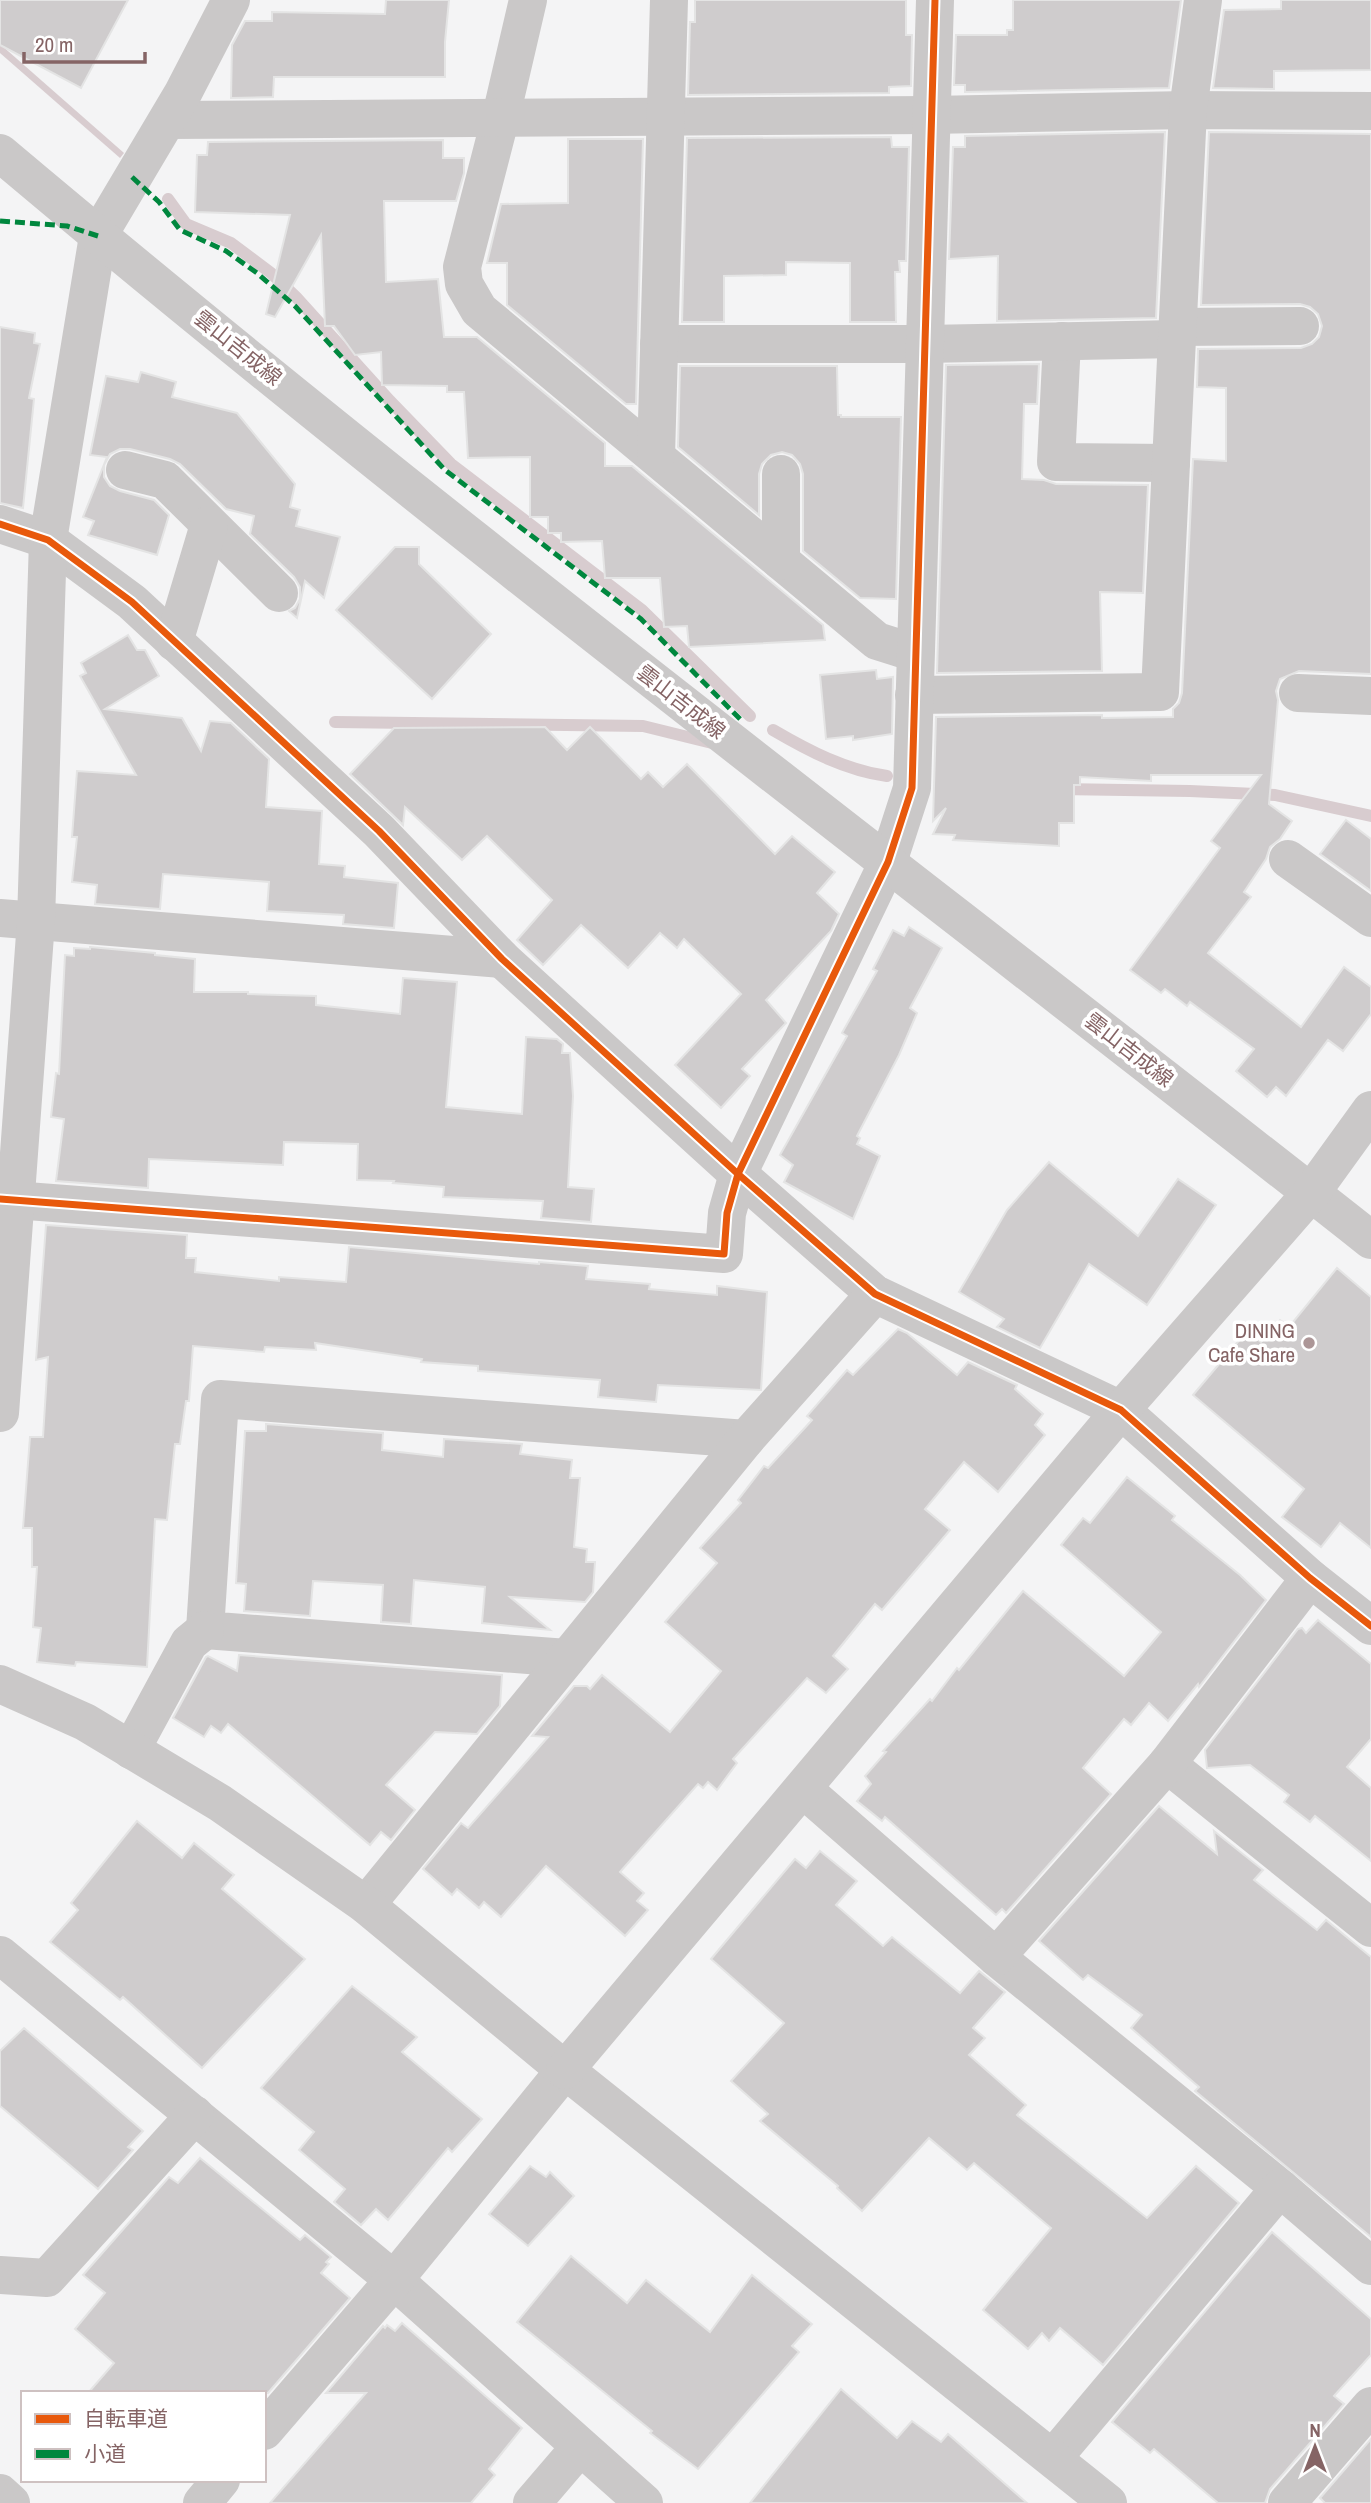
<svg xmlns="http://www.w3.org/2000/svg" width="1371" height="2503" viewBox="0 0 1371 2503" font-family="'Archivo Narrow','Noto Sans JP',sans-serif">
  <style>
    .water { fill: #d8cccf }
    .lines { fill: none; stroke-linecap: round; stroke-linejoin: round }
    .stream { stroke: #d8cccf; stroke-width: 12 }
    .building { fill: #cfcccd; stroke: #e4e4e4; stroke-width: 2 }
    .minor { stroke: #cac8c8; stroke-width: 38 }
    .tertiary { stroke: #cac8c8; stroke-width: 38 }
    .quiet { stroke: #00873e; stroke-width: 5; stroke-dasharray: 10 5; stroke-linecap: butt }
    .cycleway-casing { stroke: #fff; stroke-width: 11 }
    .cycleway { stroke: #e8590c; stroke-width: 7 }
    .poi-dot { fill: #ac9697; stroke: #fff; stroke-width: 2.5 }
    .labels { text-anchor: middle; stroke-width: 7; stroke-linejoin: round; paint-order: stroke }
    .street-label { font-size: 21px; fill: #856465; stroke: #fff }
    .poi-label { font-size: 21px; fill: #856465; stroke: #fff; text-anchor: end }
  </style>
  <rect width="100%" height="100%" fill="#f4f4f5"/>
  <polygon class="water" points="0,44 124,153 120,158 0,53"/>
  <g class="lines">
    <g class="stream">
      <polyline points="168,199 186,224 231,243 271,273 296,297 390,401 451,464 642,610 750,716"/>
      <polyline points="335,722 643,726 712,743"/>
      <path d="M 773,730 C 809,751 845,770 887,776"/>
      <polyline points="1059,789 1190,791 1275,795 1371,816"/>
    </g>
  </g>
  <g class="building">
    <polygon points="0,0 128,0 81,88 0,45"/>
    <polygon points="386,0 449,0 445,42 445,77 274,77 273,97 231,98 232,45 245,21 272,21 272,12 385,14"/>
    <polygon points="695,0 906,0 906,35 912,35 911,86 889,87 889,93 688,95 690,22 695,22"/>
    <polygon points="1013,0 1181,0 1169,88 965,92 965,85 954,85 956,35 1007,35 1007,30 1013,30"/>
    <polygon points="1281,0 1371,0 1371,70 1274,71 1274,89 1213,88 1224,10 1281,9"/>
    <polygon points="1165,132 1156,318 997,321 998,256 949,259 953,147 965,147 965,136"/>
    <polygon points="1209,132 1371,134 1371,674 1299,671 1280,679 1276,691 1278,700 1269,804 1292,821 1280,839 1270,847 1266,859 1244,892 1251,897 1208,953 1301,1027 1344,967 1371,987 1371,1014 1343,1051 1328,1040 1286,1096 1276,1087 1267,1097 1236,1071 1254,1049 1190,1002 1187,1006 1165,989 1161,993 1130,970 1220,848 1211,841 1261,775 1151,775 1151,781 1080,777 1080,785 1074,785 1074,823 1059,823 1059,846 953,840 955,835 933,834 946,808 933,821 936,717 1102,715 1102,718 1173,717 1173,709 1179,703 1182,693 1193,459 1226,461 1226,388 1197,387 1198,349 1301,348 1312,344 1319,337 1322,326 1318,314 1310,307 1300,304 1201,305"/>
    <polygon points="891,137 892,147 909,147 906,261 899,261 900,272 895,272 896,322 850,322 850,263 786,262 786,275 724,276 724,322 682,322 687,138"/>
    <polygon points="568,139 643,139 636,404 626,404 507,305 507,263 487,263 501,204 568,203"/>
    <polygon points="443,140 443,158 464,158 464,173 456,201 384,201 386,282 438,279 444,337 477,337 605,443 605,466 632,466 823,625 825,640 689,647 687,626 664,627 660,578 605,578 602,541 561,542 561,533 548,533 548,517 530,517 530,457 468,458 464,392 447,392 447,386 382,385 381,352 355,355 334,326 325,326 321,235 275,317 266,314 290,215 195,212 197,155 207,155 208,142"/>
    <polygon points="0,327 35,333 34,343 40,344 29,398 34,399 23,508 0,503"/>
    <polygon points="1039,364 1037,404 1024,404 1022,479 1044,480 1056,484 1148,485 1143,593 1100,592 1102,671 937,673 946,365"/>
    <polygon points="680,366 837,366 838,415 841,415 841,417 901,417 896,599 860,598 803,551 803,474 800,464 792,455 782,452 771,455 762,464 759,474 759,515 678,447"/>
    <polygon points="141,372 176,382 172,397 237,413 295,484 290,507 300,510 296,526 340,537 324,598 305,581 297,618 289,611 295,608 300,599 300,587 294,577 250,534 254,516 226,509 180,464 170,459 130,449 120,449 110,454 104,465 104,477 110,486 120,491 154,500 169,515 157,555 88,535 94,521 83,517 107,457 90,455 106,376 138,382"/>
    <polygon points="395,547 419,547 419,564 491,634 432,699 336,610"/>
    <polygon points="128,635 137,650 145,650 159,676 105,709 182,718 201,751 210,721 231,723 269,759 266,807 322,811 319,864 345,866 344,877 398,883 394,928 343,924 344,915 267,911 269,882 163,874 160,909 95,904 97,885 72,882 77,837 72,837 77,771 136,775 80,676 86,673 81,663"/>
    <polygon points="876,670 877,679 893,677 892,734 853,740 853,736 826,739 820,675"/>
    <polygon points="545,727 567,750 590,727 641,779 648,772 663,787 687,764 775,854 792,836 835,872 817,893 839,914 831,931 766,1000 786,1023 742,1069 750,1076 721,1108 675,1065 741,994 684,939 677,948 660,933 628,968 581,925 543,965 517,940 552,900 487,836 462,860 405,807 403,825 350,774 394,728"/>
    <polygon points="1346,820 1371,839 1371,891 1320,854"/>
    <polygon points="909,927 942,948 910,1008 917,1013 899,1055 857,1136 860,1138 857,1144 880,1156 853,1219 784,1182 793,1165 780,1155 847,1036 842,1033 877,971 873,969 893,930 904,936"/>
    <polygon points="90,947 155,953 155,955 195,959 194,992 248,992 248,994 316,996 316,1005 400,1014 403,978 457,982 446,1107 522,1114 526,1037 557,1039 563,1044 562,1053 570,1053 573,1096 568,1187 594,1189 591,1222 541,1218 543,1201 443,1197 444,1187 393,1183 394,1181 357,1180 358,1144 284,1142 283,1165 149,1159 148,1188 56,1181 64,1119 51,1117 56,1073 59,1074 65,955 74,956 74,948 90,949"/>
    <polygon points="1049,1162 1138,1236 1178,1179 1216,1205 1147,1305 1089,1264 1040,1348 997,1327 1004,1319 959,1292 1007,1210"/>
    <polygon points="46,1225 187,1235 186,1258 196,1258 195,1272 279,1281 279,1277 346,1282 349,1247 539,1264 539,1262 588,1266 586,1279 650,1284 649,1289 717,1295 717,1286 767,1292 761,1390 658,1385 656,1402 598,1397 600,1380 478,1371 478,1366 421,1362 422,1359 315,1343 316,1350 265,1347 264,1352 193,1346 189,1401 186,1401 180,1444 175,1444 167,1520 155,1519 147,1667 76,1662 75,1666 37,1662 41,1628 33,1627 37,1567 32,1567 32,1528 23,1528 30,1437 43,1437 48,1357 36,1360"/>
    <polygon points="1337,1268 1371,1297 1371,1548 1340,1523 1321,1547 1282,1517 1304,1489 1193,1395 1247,1331 1261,1342 1280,1320 1289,1327"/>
    <polygon points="898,1329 907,1333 957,1375 968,1362 1017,1385 1015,1389 1043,1414 1035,1425 1045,1435 998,1492 964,1462 925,1509 950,1530 882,1610 875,1604 833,1656 848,1669 826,1693 807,1678 733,1759 737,1763 717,1790 708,1782 703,1788 698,1784 620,1872 644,1893 637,1901 648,1910 625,1936 546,1866 501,1917 484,1902 479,1908 457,1889 452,1895 423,1869 461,1823 468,1828 548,1737 532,1736 574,1686 587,1686 590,1689 602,1675 670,1732 721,1671 665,1622 717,1563 700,1548 741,1503 738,1500 764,1466 768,1468 812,1420 807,1416 847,1370 853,1375"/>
    <polygon points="266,1424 383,1433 382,1450 443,1457 444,1439 522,1444 520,1454 572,1460 570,1478 580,1478 574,1547 587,1549 586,1562 595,1562 593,1592 585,1602 510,1597 550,1630 482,1623 485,1587 414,1580 411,1624 381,1622 383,1585 313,1581 310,1616 244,1611 246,1584 236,1583 245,1431 266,1431"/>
    <polygon points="1127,1477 1175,1516 1172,1520 1240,1575 1266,1600 1199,1687 1198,1684 1168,1721 1149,1703 1131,1725 1124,1719 1083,1768 1111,1794 1006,1913 1002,1909 996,1915 885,1817 882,1821 857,1801 871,1784 865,1776 886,1752 883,1751 930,1699 932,1701 957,1668 959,1670 1023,1591 1124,1676 1161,1632 1061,1545 1083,1518 1090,1523"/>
    <polygon points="1318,1620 1371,1664 1371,1739 1347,1767 1371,1788 1371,1861 1315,1816 1310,1822 1284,1802 1289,1795 1250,1765 1207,1768 1205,1750 1298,1629 1302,1628 1306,1633"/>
    <polygon points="239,1655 502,1675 500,1706 477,1734 435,1732 386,1785 415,1810 391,1840 381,1832 370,1845 228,1724 221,1733 211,1726 204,1737 173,1718 206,1657 208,1656 237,1671"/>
    <polygon points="1159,1806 1217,1854 1214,1831 1263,1870 1254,1880 1317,1930 1326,1920 1371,1957 1371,2237 1195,2091 1199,2087 1131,2028 1142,2015 1088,1975 1083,1980 1039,1941"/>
    <polygon points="137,1821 182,1858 194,1843 234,1875 222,1889 305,1959 202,2068 123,1997 120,2000 50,1942 78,1910 71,1903"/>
    <polygon points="820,1851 857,1881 836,1905 883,1946 892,1937 960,1993 979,1971 1005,1992 973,2028 985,2038 969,2055 1026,2105 1017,2115 1147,2218 1196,2166 1239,2203 1103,2365 1060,2328 1049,2341 1042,2333 1028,2349 983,2310 1051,2228 974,2163 967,2170 929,2138 862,2211 837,2188 838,2186 760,2121 768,2114 731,2081 784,2023 711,1959 795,1859 806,1868"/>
    <polygon points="352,1986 417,2037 402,2052 482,2119 452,2152 448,2148 388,2220 376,2209 361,2225 334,2202 345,2189 299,2150 314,2132 261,2088"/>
    <polygon points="24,2028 143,2131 128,2147 133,2150 98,2189 0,2106 0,2051"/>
    <polygon points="200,2158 300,2240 305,2235 331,2257 326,2262 329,2264 321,2273 350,2298 268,2393 88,2393 114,2363 75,2329 105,2293 83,2275 169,2177 178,2183"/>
    <polygon points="530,2166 546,2177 550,2172 574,2196 528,2246 489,2214"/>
    <polygon points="1272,2232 1371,2319 1371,2355 1334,2396 1344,2404 1270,2489 1265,2503 1218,2503 1154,2449 1150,2453 1112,2422"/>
    <polygon points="571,2256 627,2303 646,2280 710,2332 752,2275 812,2324 792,2346 799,2352 698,2469 650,2433 652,2431 517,2322"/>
    <polygon points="402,2323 522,2428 489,2469 495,2475 471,2503 270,2503 366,2393 326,2393 383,2326 385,2328 387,2325 395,2331"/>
    <polygon points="841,2389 897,2438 912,2421 941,2442 948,2434 1027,2503 750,2503"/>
    <polygon points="1371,2439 1371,2503 1325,2503 1320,2498"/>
  </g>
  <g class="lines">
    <g class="minor">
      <polyline points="528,0 501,116 462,267 464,284 479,310 877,641 915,653"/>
      <polyline points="168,120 931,115 1188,110 1371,111"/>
      <polyline points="1177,327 1300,326"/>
      <polyline points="1062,341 1056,462 1171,463"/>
      <polyline points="659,344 924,344 1177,339"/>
      <polyline points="656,456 669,0"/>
      <polyline points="125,470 165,480 279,593"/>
      <polyline points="781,474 781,561"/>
      <polyline points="0,524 48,540 132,602 379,831 502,959 738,1174 875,1294 1121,1410 1310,1578 1371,1626"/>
      <polyline points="174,642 209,525"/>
      <polyline points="1298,693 1371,696"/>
      <polyline points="914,695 1160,692 1188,110 1203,0"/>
      <polyline points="1288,859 1371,918"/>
      <polyline points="0,918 502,959"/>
      <polyline points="0,1199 724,1254 727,1213 738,1174 888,862 912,788 935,0"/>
      <polyline points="0,1413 36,921 48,540 98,236 183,93 231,0"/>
      <polyline points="567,1658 205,1630 220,1399 746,1439"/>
      <polyline points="131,1750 189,1643 205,1630"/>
      <polyline points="1167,1764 1371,1928"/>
      <polyline points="803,1789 996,1957 1280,2188 1371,2266"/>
      <polyline points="366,1905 746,1439 875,1294"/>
      <polyline points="0,1955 394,2280 644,2503"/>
      <polyline points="996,1957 1167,1764 1310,1578"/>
      <polyline points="0,2275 47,2278 195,2115"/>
      <polyline points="264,2431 394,2280 565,2070"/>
      <polyline points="1053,2458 1280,2188"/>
      <polyline points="0,2493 11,2503"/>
      <polyline points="202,2503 221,2480"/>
      <polyline points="532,2503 580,2447"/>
      <polyline points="1287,2503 1371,2406"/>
    </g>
    <g class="tertiary">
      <path d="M 0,153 C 446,529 913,879 1371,1240"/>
      <polyline points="0,1684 85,1722 220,1803 366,1905 565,2070 1108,2503"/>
      <polyline points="565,2070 1121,1410 1311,1193 1371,1110"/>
    </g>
    <g class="quiet">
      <polyline points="132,177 159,202 180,230 226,251 257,273 295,306 445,470 641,619 741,720"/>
      <polyline points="0,221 67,226 98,236"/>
    </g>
    <g class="cycleway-casing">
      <g id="cycleway">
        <polyline points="0,524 48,540 132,602 379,831 502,959 738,1174 875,1294 1121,1410 1310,1578 1371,1626"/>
        <polyline points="0,1199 724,1254 727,1213 738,1174 888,862 912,788 935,0"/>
      </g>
    </g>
    <use href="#cycleway" class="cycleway"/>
  </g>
  <circle class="poi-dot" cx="1309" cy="1343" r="7"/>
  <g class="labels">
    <g class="street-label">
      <text transform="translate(238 348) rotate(39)" y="7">雲山吉成線</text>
      <text transform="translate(681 702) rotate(38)" y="7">雲山吉成線</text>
      <text transform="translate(1129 1050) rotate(38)" y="7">雲山吉成線</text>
    </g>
    <g class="poi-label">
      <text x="1295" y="1338">DINING<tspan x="1295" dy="24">Cafe Share</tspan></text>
    </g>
  </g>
  <rect x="21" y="2391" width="245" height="91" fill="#ffffff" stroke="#cec1c1" stroke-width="2"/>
  <rect x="35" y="2414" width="35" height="10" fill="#e8590c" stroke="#cec1c1" stroke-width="2"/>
  <text x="84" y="2426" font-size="21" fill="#856465">自転車道</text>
  <rect x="35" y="2449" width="35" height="10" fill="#00873e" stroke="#cec1c1" stroke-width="2"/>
  <text x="84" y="2461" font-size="21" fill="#856465">小道</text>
  <g transform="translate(1315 2447)" stroke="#ffffff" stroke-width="5" paint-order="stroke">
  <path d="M0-5L12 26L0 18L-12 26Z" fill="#856465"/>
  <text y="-10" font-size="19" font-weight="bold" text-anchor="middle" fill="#856465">N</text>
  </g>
  <path d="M24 52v10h121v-10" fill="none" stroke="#856465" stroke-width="3.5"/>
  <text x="35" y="52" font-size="21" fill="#856465" stroke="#ffffff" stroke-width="5" paint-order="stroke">20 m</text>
</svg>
